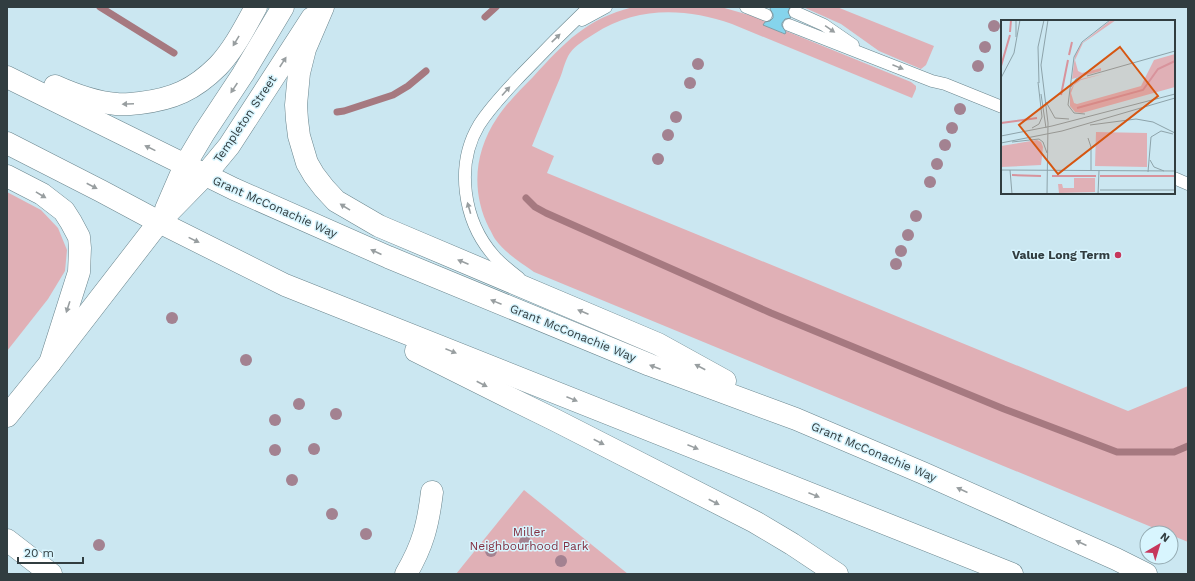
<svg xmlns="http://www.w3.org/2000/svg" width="1195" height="581" viewBox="0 0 1195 581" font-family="'Work Sans',sans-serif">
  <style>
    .green { fill: #e0b0b6 }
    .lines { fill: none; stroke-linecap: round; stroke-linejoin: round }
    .stream { stroke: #a67980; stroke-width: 7 }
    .building { fill: #85d4ec; stroke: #819ca5 }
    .lane-casing { stroke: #6a858d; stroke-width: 13 }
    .street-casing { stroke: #6a858d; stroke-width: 23 }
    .secondary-casing { stroke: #6a858d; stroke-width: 23 }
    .primary-casing { stroke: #6a858d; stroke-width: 23 }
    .lane { stroke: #fff; stroke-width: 12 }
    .street { stroke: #fff; stroke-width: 22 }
    .secondary { stroke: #fff; stroke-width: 22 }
    .primary { stroke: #fff; stroke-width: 22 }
    .tree { fill: #a38291 }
    .oneway { fill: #989ea0 }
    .poi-dot { fill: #c6375c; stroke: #d8f5fe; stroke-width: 1.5 }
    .labels { text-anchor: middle; stroke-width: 3; stroke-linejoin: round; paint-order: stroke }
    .street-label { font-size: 12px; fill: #313d40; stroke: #d8f5fe }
    .poi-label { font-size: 12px; font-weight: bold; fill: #313d40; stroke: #d8f5fe; text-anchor: end }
    .park-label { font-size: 12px; fill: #833042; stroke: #d8f5fe }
    .inset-river { fill: none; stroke: #d8939c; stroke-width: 2 }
    .inset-road { fill: none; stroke: #8da3aa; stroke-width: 1 }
    .view { fill: #d65611; fill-opacity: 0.15; stroke: #d65611; stroke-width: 2 }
    .inset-edge { fill: none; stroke: #313d40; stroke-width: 2 }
  </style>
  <rect width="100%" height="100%" fill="#cbe7f1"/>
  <g class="green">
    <path d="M 633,7 L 721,7 L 749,15 L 765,21 L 764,25 L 784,34 L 786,31 L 911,82 L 916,86 L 916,89 L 912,98 L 732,24 C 685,8 638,6 594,34 C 586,39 576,45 570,53 C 565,60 563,71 560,78 C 550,101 541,124 532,146 L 554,156 L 547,173 L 1128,411 L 1188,386 L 1188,542 L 1171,535 L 1171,533 L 1166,533 L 534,272 C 520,262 505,253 495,239 C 493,236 491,231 489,228 C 471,192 474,152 497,118 C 507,103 520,90 533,77 C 565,42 586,19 633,7 Z"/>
    <polygon points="803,7 837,7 934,46 926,65 921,69 879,51 841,24"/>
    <polygon points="7,192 41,210 58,228 67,250 65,271 48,299 7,351"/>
    <polygon points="524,490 628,574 456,574"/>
  </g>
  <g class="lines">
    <g class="stream">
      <polyline points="100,7 174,53"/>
      <polyline points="485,17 496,7"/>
      <polyline points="337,112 344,111 393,95 408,86 426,71"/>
      <polyline points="526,198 535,207 546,213 771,313 1004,409 1117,452 1174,452 1188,446"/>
    </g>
  </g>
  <polygon class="building" points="771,7 790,7 788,12 791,18 785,19 782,23 782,26 786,32 785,34 763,25 765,22 770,21 773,18 773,14 770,9"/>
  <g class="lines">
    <g class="lane-casing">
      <g id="lane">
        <polyline points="746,7 766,15"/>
        <polyline points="795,12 824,25 853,45"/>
        <polyline points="582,20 606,7"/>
        <polyline points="789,25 932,81 945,84 1002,107"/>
        <polyline points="1174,178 1188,184"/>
        <path d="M 519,278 C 510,271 501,264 494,256 C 463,221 455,165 479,125 C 491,106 507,90 522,74 C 544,51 566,29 589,7"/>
      </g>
    </g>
    <g class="street-casing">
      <path id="street" d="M 406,574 C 423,545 428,525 432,492"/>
    </g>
    <g class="secondary-casing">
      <g id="secondary">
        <polyline points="166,209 185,165 204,133 243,74 283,7"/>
        <polyline points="7,416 50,363 159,222 205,175 229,146 312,18"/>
        <polyline points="7,540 51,574"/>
      </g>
    </g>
    <g class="primary-casing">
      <g id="primary">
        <polyline points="323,7 305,49 299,73 296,105 297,120 299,136 307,163 314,175 324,188 336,201 379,226 658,344 725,381"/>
        <polyline points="7,77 234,189 388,257 650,365 796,419 923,473 1116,559 1146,574"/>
        <path d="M 55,86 C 75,95 94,102 116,104 C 124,105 132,104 140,103 C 173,99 194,90 218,66 C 234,49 245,27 256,7"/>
        <polyline points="7,143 101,191 159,222 285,285 1012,574"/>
        <polyline points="7,176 42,194 64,211 71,222 79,237 80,248 79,272 50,363"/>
        <polyline points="416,351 502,394 555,420 755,522 792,544 837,574"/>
      </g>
    </g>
    <use href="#lane" class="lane"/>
    <use href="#street" class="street"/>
    <use href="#secondary" class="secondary"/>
    <use href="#primary" class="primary"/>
  </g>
  <g class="tree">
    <circle cx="994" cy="26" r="6"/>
    <circle cx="985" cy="47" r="6"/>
    <circle cx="698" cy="64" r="6"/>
    <circle cx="978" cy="66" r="6"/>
    <circle cx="690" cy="83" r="6"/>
    <circle cx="960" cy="109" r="6"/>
    <circle cx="676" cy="117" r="6"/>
    <circle cx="952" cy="128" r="6"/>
    <circle cx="668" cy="135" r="6"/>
    <circle cx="945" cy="145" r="6"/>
    <circle cx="658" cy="159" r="6"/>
    <circle cx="937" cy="164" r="6"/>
    <circle cx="930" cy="182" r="6"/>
    <circle cx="916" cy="216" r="6"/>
    <circle cx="908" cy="235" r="6"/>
    <circle cx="901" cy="251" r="6"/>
    <circle cx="896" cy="264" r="6"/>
    <circle cx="172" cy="318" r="6"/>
    <circle cx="246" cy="360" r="6"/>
    <circle cx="299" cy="404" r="6"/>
    <circle cx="336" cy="414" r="6"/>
    <circle cx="275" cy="420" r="6"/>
    <circle cx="314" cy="449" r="6"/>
    <circle cx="275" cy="450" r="6"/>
    <circle cx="292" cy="480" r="6"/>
    <circle cx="332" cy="514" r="6"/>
    <circle cx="366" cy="534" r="6"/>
    <circle cx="525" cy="542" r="6"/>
    <circle cx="99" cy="545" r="6"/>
    <circle cx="491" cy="551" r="6"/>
    <circle cx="561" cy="561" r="6"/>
  </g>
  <defs><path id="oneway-solid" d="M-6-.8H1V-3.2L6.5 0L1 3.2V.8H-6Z"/></defs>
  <g class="oneway">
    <use href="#oneway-solid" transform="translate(830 29) rotate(35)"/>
    <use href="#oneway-solid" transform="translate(556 38) rotate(-44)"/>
    <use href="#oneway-solid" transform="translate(236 41) rotate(121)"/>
    <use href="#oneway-solid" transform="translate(283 62) rotate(-57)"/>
    <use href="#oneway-solid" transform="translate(898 67) rotate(22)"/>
    <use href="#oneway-solid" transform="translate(234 88) rotate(124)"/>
    <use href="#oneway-solid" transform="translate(506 91) rotate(-48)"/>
    <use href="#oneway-solid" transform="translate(128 104) rotate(177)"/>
    <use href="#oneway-solid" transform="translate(150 148) rotate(-154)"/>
    <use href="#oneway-solid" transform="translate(92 186) rotate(27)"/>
    <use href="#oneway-solid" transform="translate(41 195) rotate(31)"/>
    <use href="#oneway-solid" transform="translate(345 207) rotate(-148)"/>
    <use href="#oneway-solid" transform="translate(469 208) rotate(-106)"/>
    <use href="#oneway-solid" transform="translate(194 240) rotate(26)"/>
    <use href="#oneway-solid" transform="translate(376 252) rotate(-156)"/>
    <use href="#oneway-solid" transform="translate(463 262) rotate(-157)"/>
    <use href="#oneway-solid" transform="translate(496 302) rotate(-158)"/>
    <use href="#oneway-solid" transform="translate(68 307) rotate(108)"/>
    <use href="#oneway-solid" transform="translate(583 312) rotate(-157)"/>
    <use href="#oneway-solid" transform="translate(451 351) rotate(22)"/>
    <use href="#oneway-solid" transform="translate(655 367) rotate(-159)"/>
    <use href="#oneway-solid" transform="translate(700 367) rotate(-152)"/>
    <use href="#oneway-solid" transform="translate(482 384) rotate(27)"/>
    <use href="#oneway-solid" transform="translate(572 399) rotate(22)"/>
    <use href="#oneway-solid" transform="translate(599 442) rotate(27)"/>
    <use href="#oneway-solid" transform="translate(693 447) rotate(22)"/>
    <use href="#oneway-solid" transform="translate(962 490) rotate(-156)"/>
    <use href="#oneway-solid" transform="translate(814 495) rotate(22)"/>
    <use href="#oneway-solid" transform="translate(714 502) rotate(27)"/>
    <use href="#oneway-solid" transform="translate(1081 543) rotate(-156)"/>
  </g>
  <circle class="poi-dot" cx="1118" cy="255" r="4"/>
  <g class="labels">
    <g class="street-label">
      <text transform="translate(245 119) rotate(-56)" y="4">Templeton Street</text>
      <text transform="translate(275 207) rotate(24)" y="4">Grant McConachie Way</text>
      <text transform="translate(573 333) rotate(22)" y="4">Grant McConachie Way</text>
      <text transform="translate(874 452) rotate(23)" y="4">Grant McConachie Way</text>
    </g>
    <g class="poi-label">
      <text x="1110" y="259">Value Long Term</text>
    </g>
    <g class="park-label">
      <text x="529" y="536">Miller<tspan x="529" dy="14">Neighbourhood Park</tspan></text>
    </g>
  </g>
  <g transform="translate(1001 20)">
    <rect width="174" height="174" fill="#cbe7f1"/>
    <path d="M 110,0 L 115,0 L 82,23 L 74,40 L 77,51 L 81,53 L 100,48 L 100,51 L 71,59 L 74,36 L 80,24 ZM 174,34 L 174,67 L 81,93 L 74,92 L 69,86 L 69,71 L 74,62 L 80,59 L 102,54 L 80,60 L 73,65 L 70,73 L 73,83 L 76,84 L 140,66 L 153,40 ZM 95,112 L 146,113 L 146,147 L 94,146 ZM 36,120 L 40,122 L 42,127 L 40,145 L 0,147 L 0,126 ZM 73,158 L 94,158 L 94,172 L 58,173 L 57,164 L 61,164 L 62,168 L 73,168 Z" fill="#e0b0b6"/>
    <path class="inset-river" d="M 9,12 L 10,0M 68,35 L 71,22M 0,46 L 9,15M 60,75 L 67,40M 76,88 L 142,70 L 157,49 L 174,41M 0,103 L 36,98M 11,155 L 40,156M 51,156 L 95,156M 99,156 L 174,156"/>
    <path class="inset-road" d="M 15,17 L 15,0M 86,56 L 174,31M 0,58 L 13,33 L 19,0M 38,63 L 37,27 L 43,0M 70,67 L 75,59 L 83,55M 40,74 L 45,108M 45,82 L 54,98 L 68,99M 84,94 L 73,93 L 67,85 L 73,37 L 81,22 L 109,0M 89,105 L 135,99 L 152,102 L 174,113M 31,108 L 38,104 L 41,97 L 37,62M 0,116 L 51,106 L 174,74M 87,118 L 90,127 L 90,151M 11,122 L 38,119 L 42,122 L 46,133M 0,123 L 61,111 L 174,78M 149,140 L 153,147 L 163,151M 0,150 L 174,151M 9,150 L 11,174M 147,152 L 150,117 L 160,111 L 172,114M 99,170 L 174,170M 46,174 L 47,103 L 40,45 L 47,0M 97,174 L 98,151"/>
    <path class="view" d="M 119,27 L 157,76 L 57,154 L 18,105 Z"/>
    <rect width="174" height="174" class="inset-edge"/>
  </g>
  <rect width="1195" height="581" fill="none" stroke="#313d40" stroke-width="16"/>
  <g transform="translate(1159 545) rotate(38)"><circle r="19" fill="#d8f5fe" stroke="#95abb2"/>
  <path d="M0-3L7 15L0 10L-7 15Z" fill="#c6375c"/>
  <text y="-6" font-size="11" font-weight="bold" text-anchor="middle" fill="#313d40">N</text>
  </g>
  <path d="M18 557v6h65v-6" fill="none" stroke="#313d40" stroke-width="2"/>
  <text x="24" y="557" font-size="12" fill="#313d40" stroke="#d8f5fe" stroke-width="3" paint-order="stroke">20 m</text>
</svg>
